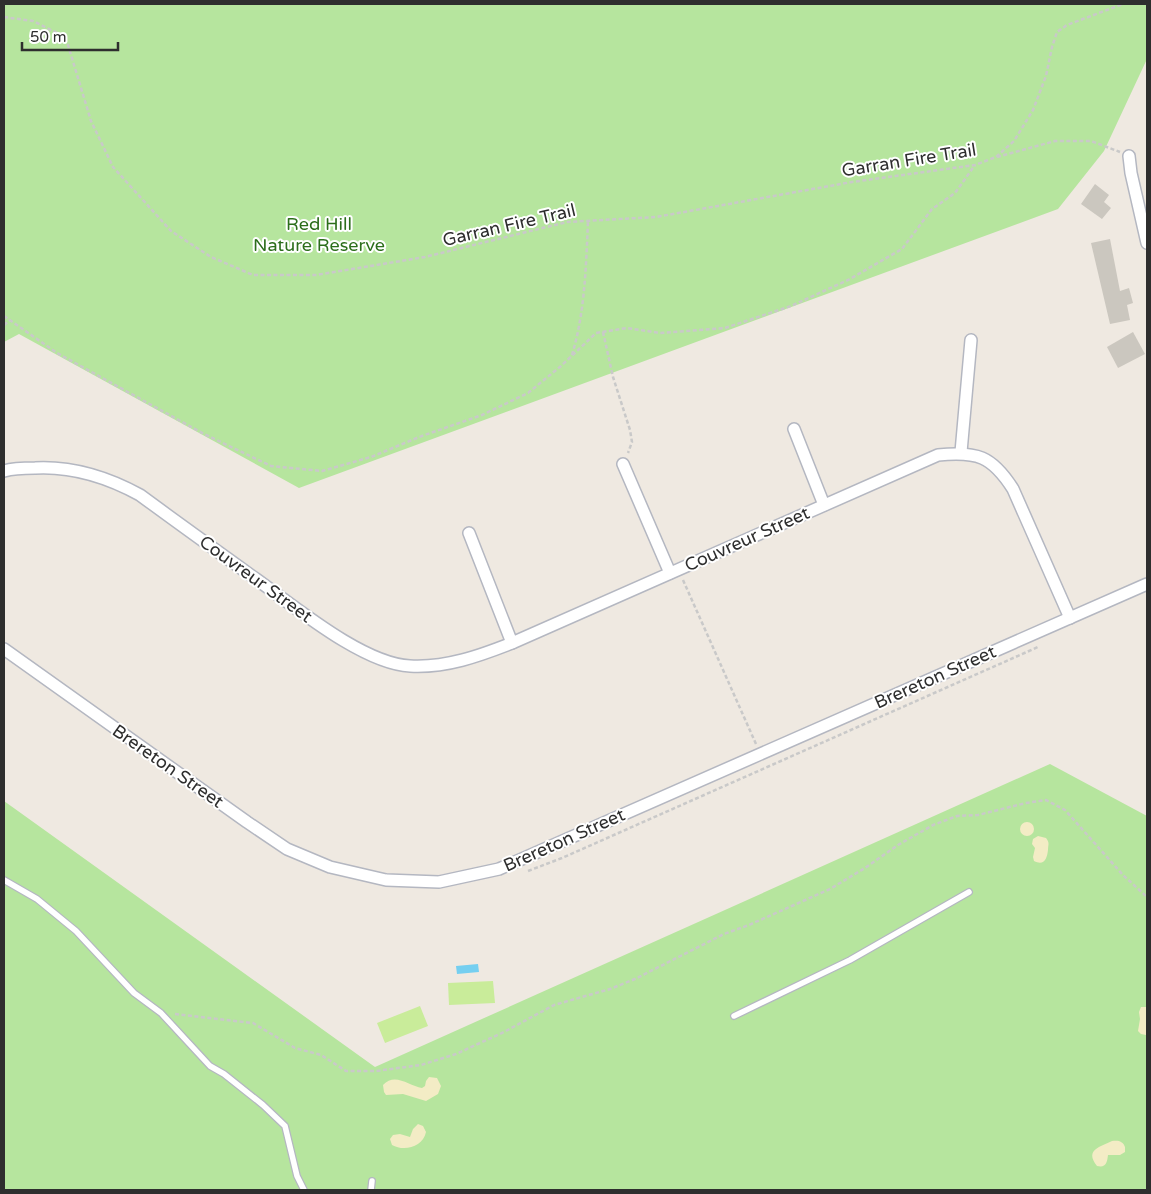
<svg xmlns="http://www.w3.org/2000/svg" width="1151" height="1194" viewBox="0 0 1151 1194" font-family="'Varela Round',sans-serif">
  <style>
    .green { fill: #b6e59e }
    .sand { fill: #f3ecc5 }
    .pitch { fill: #c9ec9a }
    .water { fill: #75cff0 }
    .building { fill: #cbc7bf }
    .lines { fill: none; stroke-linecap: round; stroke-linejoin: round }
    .lane-casing { stroke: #b4b7c1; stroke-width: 8 }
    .street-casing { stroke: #b4b7c1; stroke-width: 14 }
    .path { stroke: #c9c9c9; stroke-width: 2.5; stroke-dasharray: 4 2.5; stroke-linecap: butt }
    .lane { stroke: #fff; stroke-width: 5.5 }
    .street { stroke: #fff; stroke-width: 11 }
    .labels { text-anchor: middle; stroke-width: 4; stroke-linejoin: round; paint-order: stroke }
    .street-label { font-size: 18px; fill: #2e2e2e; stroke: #fff }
    .park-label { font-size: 18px; fill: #2c6e1b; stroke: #fff }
  </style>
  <rect width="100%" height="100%" fill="#efe9e1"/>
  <g class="green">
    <polygon points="4,4 1147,4 1147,59 1104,151 1058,209 299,488 19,334 4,342"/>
    <polygon points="1050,764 1147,816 1147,1190 4,1190 4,801 375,1067"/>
  </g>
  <g class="sand">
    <circle cx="1027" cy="829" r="7"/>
    <path d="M 1038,836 L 1046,838 C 1050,843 1048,844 1048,850 C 1047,859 1044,866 1034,861 L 1033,857 L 1035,848 L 1032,844 L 1033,839 Z"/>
    <polygon points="1141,1007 1147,1007 1146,1035 1141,1034 1138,1031 1140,1019 1139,1012"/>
    <path d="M 429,1077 L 437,1078 L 441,1086 L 438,1094 L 426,1101 L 403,1094 L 386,1095 L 384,1092 L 383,1085 C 395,1072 409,1086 422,1088 L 425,1086 L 426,1081 Z"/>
    <path d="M 418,1124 L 423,1126 L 426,1132 C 423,1147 404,1152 392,1145 L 390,1139 L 393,1135 L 400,1134 L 410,1137 L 413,1129 Z"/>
    <path d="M 1112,1141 C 1118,1140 1123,1141 1125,1147 L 1125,1152 L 1120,1155 L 1108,1155 C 1107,1163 1106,1168 1097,1166 C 1084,1149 1101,1147 1112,1141 Z"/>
  </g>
  <g class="pitch">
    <polygon points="493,981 495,1003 449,1005 448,983"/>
    <polygon points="420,1006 428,1026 385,1043 377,1023"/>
  </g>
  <polygon class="water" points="478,964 479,972 457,974 456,966"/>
  <g class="building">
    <polygon points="1095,184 1109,195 1104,202 1111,208 1102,219 1081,204"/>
    <polygon points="1110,239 1120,291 1129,288 1133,303 1127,305 1130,320 1110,324 1091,243"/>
    <polygon points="1133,332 1145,354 1118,368 1107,347"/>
  </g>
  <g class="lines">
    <g class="lane-casing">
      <g id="lane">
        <polyline points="4,880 37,899 76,931 134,993 161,1013 210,1066 224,1074 263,1105 285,1126 297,1176 304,1190"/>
        <polyline points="734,1016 850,960 969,892"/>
        <polyline points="371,1190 372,1181"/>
      </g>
    </g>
    <g class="street-casing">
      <g id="street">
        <polyline points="1129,156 1131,173 1147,243"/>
        <polyline points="794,429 824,505"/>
        <polyline points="961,452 971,340"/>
        <polyline points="623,464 670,573"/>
        <path d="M 4,471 C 14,468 24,468 35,468 C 72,466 107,477 140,495 C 178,523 217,551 256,579 C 294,606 363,664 410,666 C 446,668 479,656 512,643 L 938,455 C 977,451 992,456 1013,489 L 1070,618"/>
        <polyline points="469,533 512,643"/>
        <polyline points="4,649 247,822 287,849 330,867 386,880 439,882 499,869 1147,584"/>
      </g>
    </g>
    <g class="path">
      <polyline points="4,17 33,21 57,33 68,45 91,121 113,167 171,231 211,257 253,275 316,275 425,257 567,222 656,217 852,182 975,165 996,157 1014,141 1033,110 1046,76 1052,47 1057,32 1067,25 1123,4"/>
      <polyline points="997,157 1055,141 1091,141 1120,152"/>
      <polyline points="4,316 57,353 204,434 271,466 322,471 371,457 419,437 482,415 528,393 561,366 596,333 627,328 660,333 725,328 791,306 848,280 902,249 932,209 955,193 975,165"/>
      <polyline points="4,325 10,320"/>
      <polyline points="603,332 613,377 630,430 632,442 628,453"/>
      <path d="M 572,355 C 585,312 586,266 588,221"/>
      <polyline points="683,580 756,744"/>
      <polyline points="528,871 562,858 1038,647"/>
      <polyline points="175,1014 253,1023 295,1048 321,1055 346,1071 376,1071 421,1065 456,1054 504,1032 554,1005 610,989 635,979 724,934 749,925 830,889 865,868 898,845 933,825 957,816 978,815 1026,803 1046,800 1065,810 1123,875 1147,897"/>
    </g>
    <use href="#lane" class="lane"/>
    <use href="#street" class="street"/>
  </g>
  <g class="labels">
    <g class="street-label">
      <text transform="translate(909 160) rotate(-9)" y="6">Garran Fire Trail</text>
      <text transform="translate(509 225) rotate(-13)" y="6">Garran Fire Trail</text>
      <text transform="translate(747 539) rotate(-24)" y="6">Couvreur Street</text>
      <text transform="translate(256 579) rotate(36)" y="6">Couvreur Street</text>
      <text transform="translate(935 677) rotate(-24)" y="6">Brereton Street</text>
      <text transform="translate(168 766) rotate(35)" y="6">Brereton Street</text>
      <text transform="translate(564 840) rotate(-24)" y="6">Brereton Street</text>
    </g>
    <g class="park-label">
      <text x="319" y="230">Red Hill<tspan x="319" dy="21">Nature Reserve</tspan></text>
    </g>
  </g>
  <rect width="1151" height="1194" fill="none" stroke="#2e2e2e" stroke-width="10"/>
  <path d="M22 42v8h96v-8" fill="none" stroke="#2e2e2e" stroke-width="2.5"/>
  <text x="30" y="42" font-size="15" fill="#2e2e2e" stroke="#ffffff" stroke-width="4" paint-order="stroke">50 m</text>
</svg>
